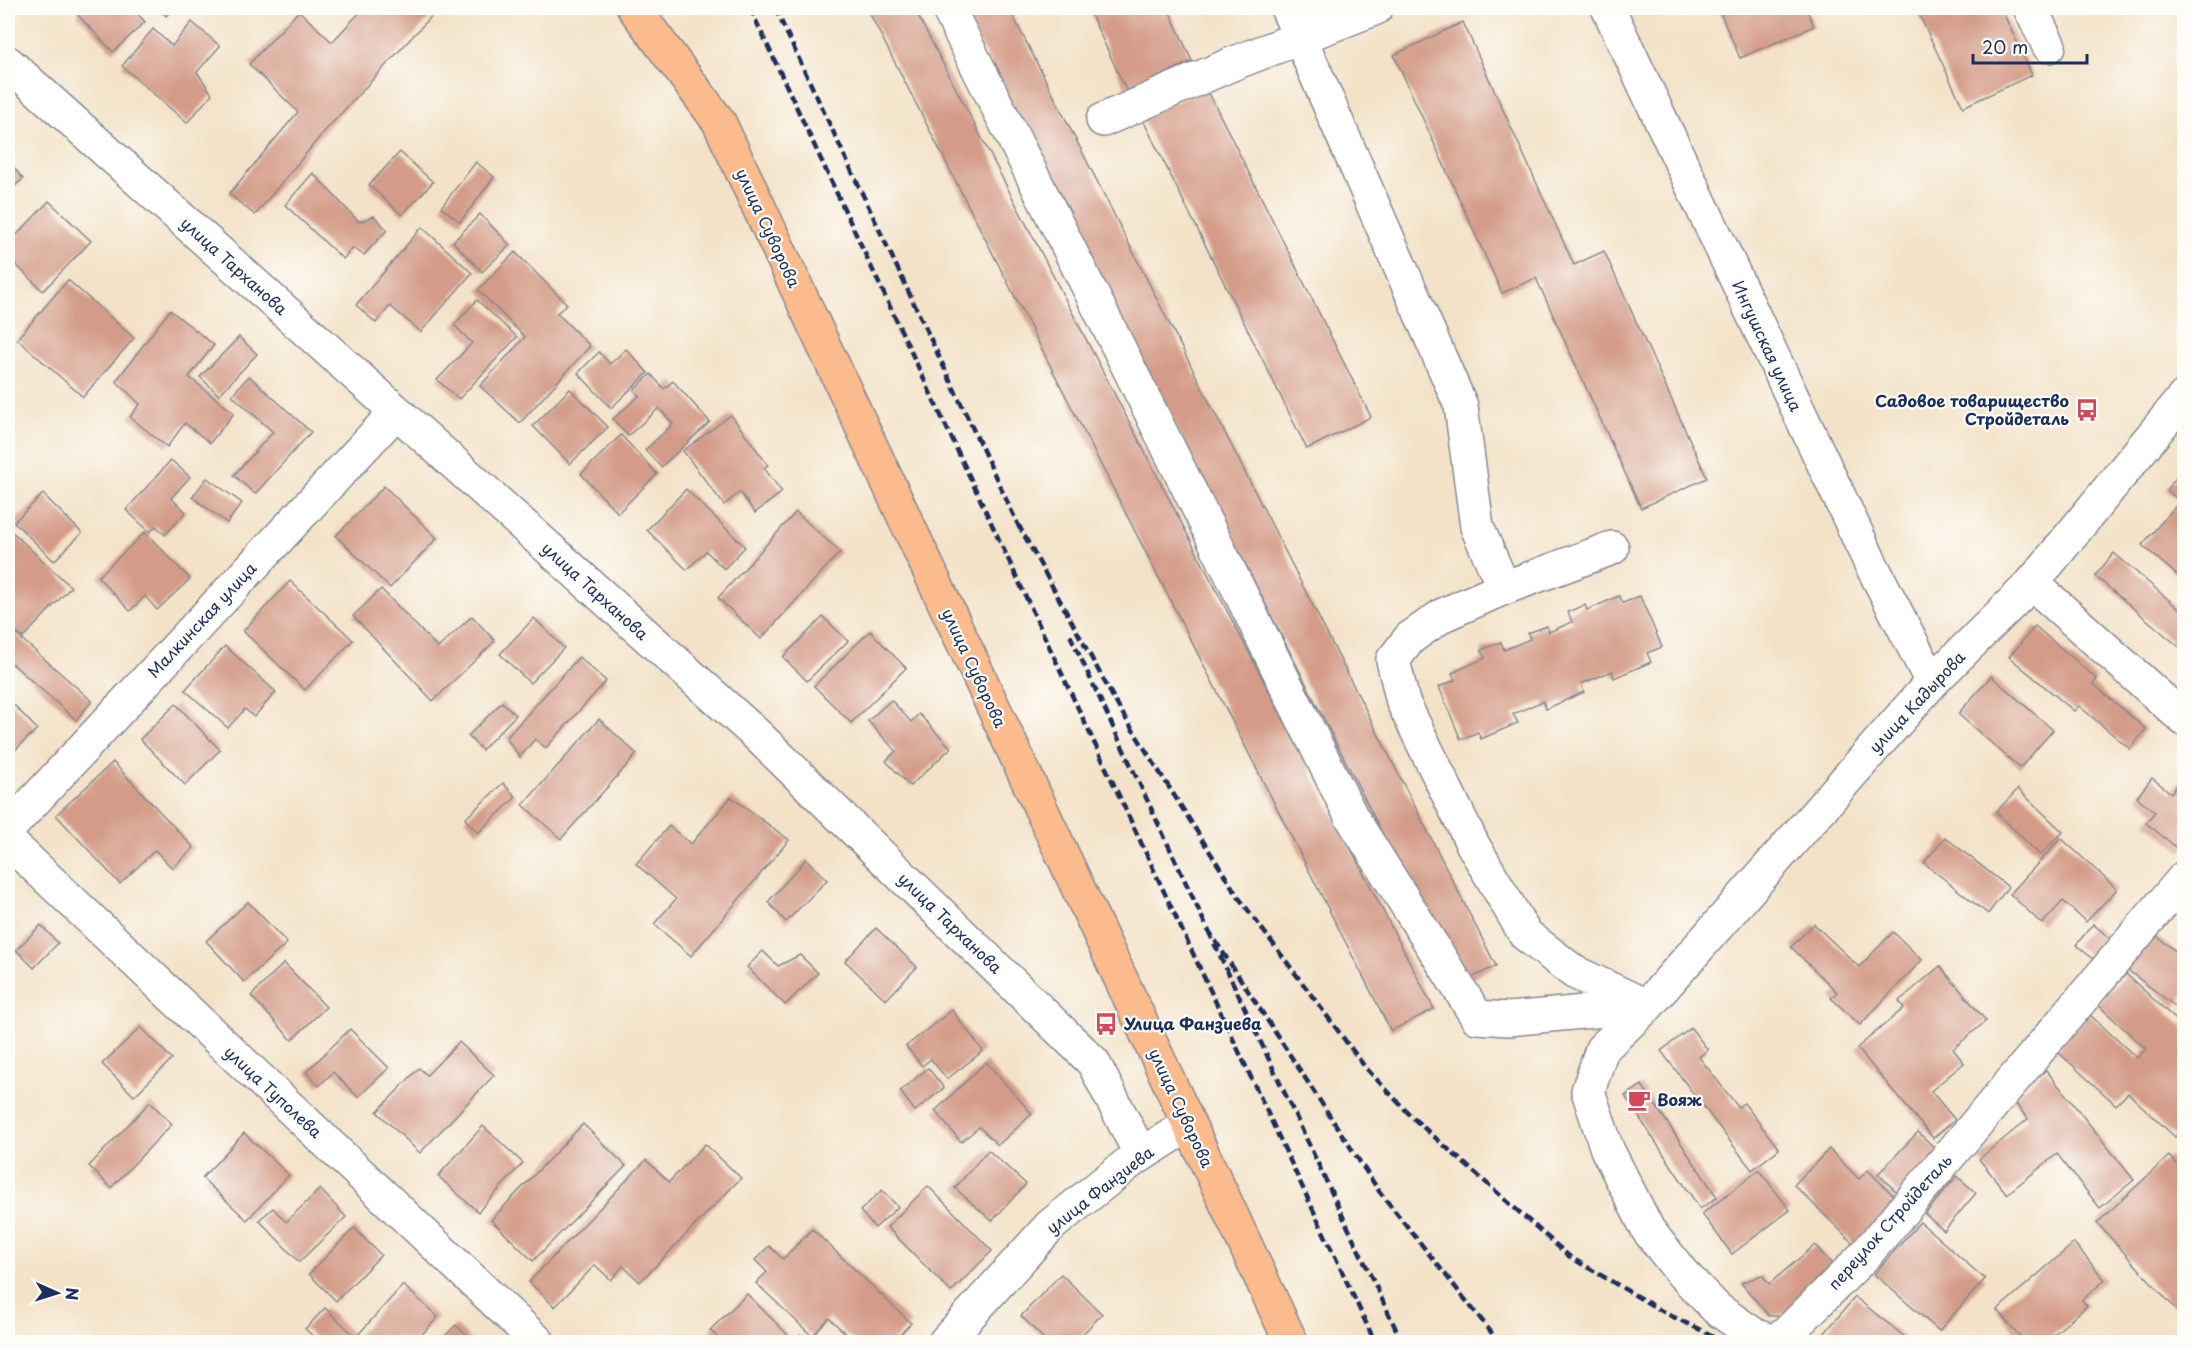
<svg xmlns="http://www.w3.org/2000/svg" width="2192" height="1350" viewBox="0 0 2192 1350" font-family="'Playpen Sans',sans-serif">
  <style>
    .building { fill: #d49c88 }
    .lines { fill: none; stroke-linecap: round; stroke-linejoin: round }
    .minor-casing { stroke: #878892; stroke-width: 36 }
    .major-casing { stroke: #878892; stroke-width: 36 }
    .minor { stroke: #fff; stroke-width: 33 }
    .major { stroke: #fbbb8c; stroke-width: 33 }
    .rail { stroke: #1b2f5e; stroke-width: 4.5; stroke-dasharray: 9 4.5; stroke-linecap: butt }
    .labels { text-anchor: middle; stroke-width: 4.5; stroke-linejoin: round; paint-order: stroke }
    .street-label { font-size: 16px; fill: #1b2f5e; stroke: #fdfcf7 }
    .poi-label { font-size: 16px; font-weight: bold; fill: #1b2f5e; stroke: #fdfcf7; text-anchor: start }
  </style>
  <rect width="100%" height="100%" fill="#fdfcf7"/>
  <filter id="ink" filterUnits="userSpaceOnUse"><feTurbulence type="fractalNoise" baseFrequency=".0167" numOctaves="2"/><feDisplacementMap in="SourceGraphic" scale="12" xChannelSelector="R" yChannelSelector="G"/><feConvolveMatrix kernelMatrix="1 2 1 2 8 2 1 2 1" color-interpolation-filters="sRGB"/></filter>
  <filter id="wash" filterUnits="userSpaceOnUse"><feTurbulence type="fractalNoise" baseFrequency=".008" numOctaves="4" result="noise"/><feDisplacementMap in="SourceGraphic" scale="24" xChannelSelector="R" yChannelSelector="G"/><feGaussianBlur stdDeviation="1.35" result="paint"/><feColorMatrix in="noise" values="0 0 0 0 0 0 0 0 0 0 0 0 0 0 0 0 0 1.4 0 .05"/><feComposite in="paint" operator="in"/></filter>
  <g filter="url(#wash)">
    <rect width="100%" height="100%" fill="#f3e2c7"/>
    <g id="blocks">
      <g class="building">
        <polygon points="84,8 132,8 145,22 113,52 77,14"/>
        <polygon points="158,8 174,8 166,16"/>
        <polygon points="364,8 439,8 323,133 255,215 229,194 298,112 249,64 299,11 332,42"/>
        <polygon points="867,8 914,8 1434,1009 1391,1031"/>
        <polygon points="962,8 1009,8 1496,966 1459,984"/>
        <polygon points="1088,8 1168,8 1192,61 1127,92"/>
        <polygon points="1718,8 1806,8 1814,26 1740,58"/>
        <polygon points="1916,8 2001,8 2032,75 1963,107"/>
        <polygon points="192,22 220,46 197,72 212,94 187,123 122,66 153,29 172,46"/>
        <polygon points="1463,22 1574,265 1604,251 1707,478 1641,508 1536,278 1502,293 1394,55"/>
        <polygon points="1206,87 1371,417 1307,449 1142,118"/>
        <polygon points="400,152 433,182 402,215 369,185"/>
        <polygon points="8,160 23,179 8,192"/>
        <polygon points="476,162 494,177 460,222 441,207"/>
        <polygon points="313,173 359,222 374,216 387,230 364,255 353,248 343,259 285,205"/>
        <polygon points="49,201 91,241 43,291 8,257 8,244"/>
        <polygon points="480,214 510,245 482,272 453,242"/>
        <polygon points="422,227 472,273 421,332 390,306 376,323 356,305"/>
        <polygon points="515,252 567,304 557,313 590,346 520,423 480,386 525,337 478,290"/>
        <polygon points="68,280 134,338 83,397 17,339"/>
        <polygon points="477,300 517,337 459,399 437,380 472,343 454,325"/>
        <polygon points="170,310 214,345 189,377 234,413 210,443 185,423 167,447 130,417 140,404 116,381"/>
        <polygon points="239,337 257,354 219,395 200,377"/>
        <polygon points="626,349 648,373 611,408 578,373 599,352 610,364"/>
        <polygon points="651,374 664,389 673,381 710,422 661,467 645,450 673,424 659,408 628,436 613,419 639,396 634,390"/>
        <polygon points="249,376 311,432 255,494 234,475 273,432 232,395"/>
        <polygon points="570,389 608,427 570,464 533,426"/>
        <polygon points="731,415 768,465 764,468 782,492 755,513 740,492 724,505 683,451"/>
        <polygon points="621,435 657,474 618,513 581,474"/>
        <polygon points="171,460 190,477 171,498 186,512 165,535 156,526 150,532 126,510"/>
        <polygon points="2184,468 2184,581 2142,545 2180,501 2166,490"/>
        <polygon points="207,478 242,503 227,523 192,497"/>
        <polygon points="384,486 437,538 390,588 336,536"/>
        <polygon points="686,489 745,547 724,569 706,551 687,570 647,530"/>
        <polygon points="43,494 82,533 54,561 14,522"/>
        <polygon points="796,512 840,552 761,639 718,598"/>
        <polygon points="8,528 71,587 23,638 8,624"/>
        <polygon points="145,532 190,579 157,610 145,596 130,611 98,577"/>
        <polygon points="2114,553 2184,613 2184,651 2095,576"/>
        <polygon points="290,581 353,640 305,690 243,631"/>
        <polygon points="381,589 438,648 472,616 495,641 433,701 353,616"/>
        <polygon points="1619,596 1623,603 1640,596 1662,647 1647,653 1651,662 1614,678 1612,671 1581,684 1584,692 1546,709 1543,701 1513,714 1518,723 1481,739 1478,732 1461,740 1439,687 1455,680 1452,673 1485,658 1481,650 1501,642 1504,650 1530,639 1528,633 1547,626 1549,632 1572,622 1568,612 1585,605 1587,610"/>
        <polygon points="823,617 848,641 807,681 783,657"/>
        <polygon points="534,618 564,648 530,683 500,654"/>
        <polygon points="2035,626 2097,679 2093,684 2146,729 2130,749 2079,706 2074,711 2009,657"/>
        <polygon points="8,627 92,701 76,720 8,660"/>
        <polygon points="870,631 906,668 851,723 814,686"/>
        <polygon points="225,646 276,692 254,717 245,709 228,728 185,690"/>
        <polygon points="579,657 606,681 546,748 535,739 520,757 506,738"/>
        <polygon points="1991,676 2053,730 2020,768 1958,714"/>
        <polygon points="8,699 37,729 8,757"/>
        <polygon points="891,700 911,722 919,714 951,748 910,786 886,761 896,751 868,721"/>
        <polygon points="502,702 516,715 482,750 468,736"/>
        <polygon points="176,704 220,750 185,785 140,739"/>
        <polygon points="599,719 637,754 561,839 523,805"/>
        <polygon points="113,762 194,848 172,868 155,850 120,884 56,815"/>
        <polygon points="2184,776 2184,849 2182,852 2146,823 2155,812 2137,797 2152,778 2171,793"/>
        <polygon points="503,783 516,797 478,833 465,819"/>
        <polygon points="2018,789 2063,832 2040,855 1996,812"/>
        <polygon points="731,797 789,840 691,956 654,924 676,899 636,864 669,826 691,844"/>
        <polygon points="1945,837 2008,887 1988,914 1924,863"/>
        <polygon points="2061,838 2117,889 2086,922 2063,901 2042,924 2010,894"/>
        <polygon points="806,859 827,880 786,922 768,902"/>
        <polygon points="248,902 287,943 244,982 206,941"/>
        <polygon points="1814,924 1859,967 1893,932 1922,960 1860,1025 1831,998 1837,992 1791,947"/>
        <polygon points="2093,924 2113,941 2096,961 2076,945"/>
        <polygon points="41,925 58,943 34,968 16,950"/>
        <polygon points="876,928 917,967 886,1000 845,961"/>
        <polygon points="2153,933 2184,958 2184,994 2175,1006 2125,968"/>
        <polygon points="763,951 778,966 800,955 818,973 785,1005 747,967"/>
        <polygon points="284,963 326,1007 292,1040 251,996"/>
        <polygon points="1940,966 1986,1021 1953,1049 1964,1063 1931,1091 1955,1120 1933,1138 1857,1048 1904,1008 1899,1001"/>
        <polygon points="2126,974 2184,1027 2184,1126 2175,1137 2128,1093 2116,1105 2056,1050 2089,1014 2137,1058 2146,1049 2098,1005"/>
        <polygon points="952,1010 983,1051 947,1079 931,1059 922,1066 906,1046"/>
        <polygon points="141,1027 172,1059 134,1096 102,1064"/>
        <polygon points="1691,1028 1708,1050 1699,1057 1738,1107 1744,1103 1779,1149 1752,1170 1661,1051"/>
        <polygon points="350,1029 389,1068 358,1097 333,1072 319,1086 306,1072"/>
        <polygon points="459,1042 494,1075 420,1153 377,1112 419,1068 427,1075"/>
        <polygon points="986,1062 1032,1114 998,1145 979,1127 961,1142 935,1111"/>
        <polygon points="928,1068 944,1088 915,1111 900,1091"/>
        <polygon points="2046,1070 2134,1180 2100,1208 2057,1154 2007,1194 1979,1159 2028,1119 2012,1099"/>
        <polygon points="1642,1085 1717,1197 1700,1209 1625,1096"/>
        <polygon points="150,1102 172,1124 111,1188 89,1166"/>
        <polygon points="583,1124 626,1166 533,1261 491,1220"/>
        <polygon points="483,1126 523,1163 478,1212 438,1176"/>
        <polygon points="1918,1132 1940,1153 1900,1195 1878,1174"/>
        <polygon points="244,1133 289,1175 247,1220 202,1178"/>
        <polygon points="705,1144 741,1178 640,1282 623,1266 611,1280 595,1265 555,1307 529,1282 646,1160 669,1182"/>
        <polygon points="1829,1149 1859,1179 1868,1170 1901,1203 1858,1248 1794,1185"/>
        <polygon points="988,1150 1026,1184 992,1221 955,1188"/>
        <polygon points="2169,1156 2184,1173 2184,1318 2097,1223"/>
        <polygon points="1759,1170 1790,1210 1732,1254 1702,1214"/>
        <polygon points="1957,1176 1976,1193 1944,1231 1925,1214"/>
        <polygon points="928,1186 992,1251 951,1292 887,1227"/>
        <polygon points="320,1189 346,1217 299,1262 259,1220 273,1208 286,1222"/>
        <polygon points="882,1190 898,1207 875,1228 860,1211"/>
        <polygon points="1920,1222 1985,1279 1939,1331 1874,1274"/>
        <polygon points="354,1228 381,1255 336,1301 309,1274"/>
        <polygon points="812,1229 911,1323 893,1342 855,1342 829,1318 812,1336 756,1283 767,1272 755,1260 769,1246 783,1259"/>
        <polygon points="2074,1243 2105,1280 2082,1300 2087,1306 2045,1342 2025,1342 1997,1310"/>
        <polygon points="1815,1245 1837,1270 1791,1314 1769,1316 1741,1283 1762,1275 1769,1284"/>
        <polygon points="1061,1274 1102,1314 1075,1342 1047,1342 1021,1316"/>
        <polygon points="403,1285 438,1317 415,1342 320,1342 305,1329 325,1308 356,1337"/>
        <polygon points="747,1294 788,1335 780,1342 722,1342 710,1330"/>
        <polygon points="1855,1297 1911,1342 1817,1342"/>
        <polygon points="456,1325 473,1342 439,1342"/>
        <polygon points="800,1335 807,1342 792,1342"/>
      </g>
    </g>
  </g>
  <g filter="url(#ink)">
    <use href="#blocks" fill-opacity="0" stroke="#878892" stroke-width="1.5"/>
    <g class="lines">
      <g class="minor-casing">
        <g id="minor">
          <polyline points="948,8 1107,324 1351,816 1477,1017 1509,1019 1647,1006"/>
          <polyline points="1287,8 1461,406 1477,527 1504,588 1443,615 1410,638 1393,660 1403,702 1473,845 1525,934 1574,972 1646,1006"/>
          <polyline points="1608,8 1871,564 1932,682"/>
          <polyline points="2030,8 2049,46"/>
          <polyline points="8,63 757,735 1093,1062 1141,1155"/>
          <polyline points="1103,120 1232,64 1376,8"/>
          <polyline points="2184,397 2032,583 1932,682 1647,1006 1602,1049 1588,1091 1607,1149 1648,1230 1682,1273 1717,1309 1756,1336 1774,1342 1792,1328 1866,1254 2184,878"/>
          <polyline points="2032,583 2184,719"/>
          <polyline points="1504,588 1612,548"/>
          <polyline points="8,829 396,412"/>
          <polyline points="8,841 538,1342"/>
          <polyline points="945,1342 1050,1226 1130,1162 1188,1125"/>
        </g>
      </g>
      <g class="major-casing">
        <polyline id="major" points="634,8 719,122 1291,1342"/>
      </g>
      <use href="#minor" class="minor"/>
      <use href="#major" class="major"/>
      <g class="rail">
        <polyline points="750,8 1375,1342"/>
        <polyline points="775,8 1021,531"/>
        <polyline points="1018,524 1119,708 1239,898 1365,1067 1413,1118 1570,1257 1667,1314 1726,1342"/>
        <polyline points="1070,635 1207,928"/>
        <polyline points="1402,1342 1207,928 1379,1191 1499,1342"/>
      </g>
    </g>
  </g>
  <defs>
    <g id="bus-bare" transform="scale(1.8)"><path d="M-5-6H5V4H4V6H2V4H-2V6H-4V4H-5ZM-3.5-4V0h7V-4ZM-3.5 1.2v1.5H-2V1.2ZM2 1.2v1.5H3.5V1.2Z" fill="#d1495b" stroke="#fdfcf7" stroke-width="2.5" paint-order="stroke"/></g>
    <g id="cafe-bare" transform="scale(1.8)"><path d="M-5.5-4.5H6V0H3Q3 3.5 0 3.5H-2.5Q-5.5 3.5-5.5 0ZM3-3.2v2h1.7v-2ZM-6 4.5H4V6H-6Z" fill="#d1495b" stroke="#fdfcf7" stroke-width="2.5" paint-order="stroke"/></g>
  </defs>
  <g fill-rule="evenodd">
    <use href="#bus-bare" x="2087" y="410"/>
    <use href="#bus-bare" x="1106" y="1024"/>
    <use href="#cafe-bare" x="1639" y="1100"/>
  </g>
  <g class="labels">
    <g class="street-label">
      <text transform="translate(768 228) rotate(65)" y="6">улица Суворова</text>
      <text transform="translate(234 266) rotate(42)" y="6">улица Тарханова</text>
      <text transform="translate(1767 346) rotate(65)" y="6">Ингушская улица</text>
      <text transform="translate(595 591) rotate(42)" y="6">улица Тарханова</text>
      <text transform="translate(202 620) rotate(-47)" y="6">Малкинская улица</text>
      <text transform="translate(974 668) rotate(65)" y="6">улица Суворова</text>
      <text transform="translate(1917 702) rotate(-47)" y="6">улица Кадырова</text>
      <text transform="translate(950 923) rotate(44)" y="6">улица Тарханова</text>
      <text transform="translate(273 1092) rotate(43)" y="6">улица Туполева</text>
      <text transform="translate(1181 1108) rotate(65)" y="6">улица Суворова</text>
      <text transform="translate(1100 1190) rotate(-38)" y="6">улица Фанзиева</text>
      <text transform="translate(1890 1222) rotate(-48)" y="6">переулок Стройдеталь</text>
    </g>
    <g class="poi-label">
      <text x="2069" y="407" text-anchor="end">Садовое товарищество<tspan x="2069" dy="18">Стройдеталь</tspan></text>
      <text x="1124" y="1030">Улица Фанзиева</text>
      <text x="1657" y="1106">Вояж</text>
    </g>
  </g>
  <rect width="2192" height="1350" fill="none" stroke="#fdfcf7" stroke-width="30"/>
  <g transform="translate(57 1293) rotate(93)" stroke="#fdfcf7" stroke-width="4.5" paint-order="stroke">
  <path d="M0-4.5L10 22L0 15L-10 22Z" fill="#1b2f5e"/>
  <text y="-9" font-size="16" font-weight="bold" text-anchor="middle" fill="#1b2f5e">N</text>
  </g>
  <path d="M1973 54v9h114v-9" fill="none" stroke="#1b2f5e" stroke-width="3"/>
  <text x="1982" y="54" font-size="18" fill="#1b2f5e" stroke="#fdfcf7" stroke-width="4.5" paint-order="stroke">20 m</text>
</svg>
